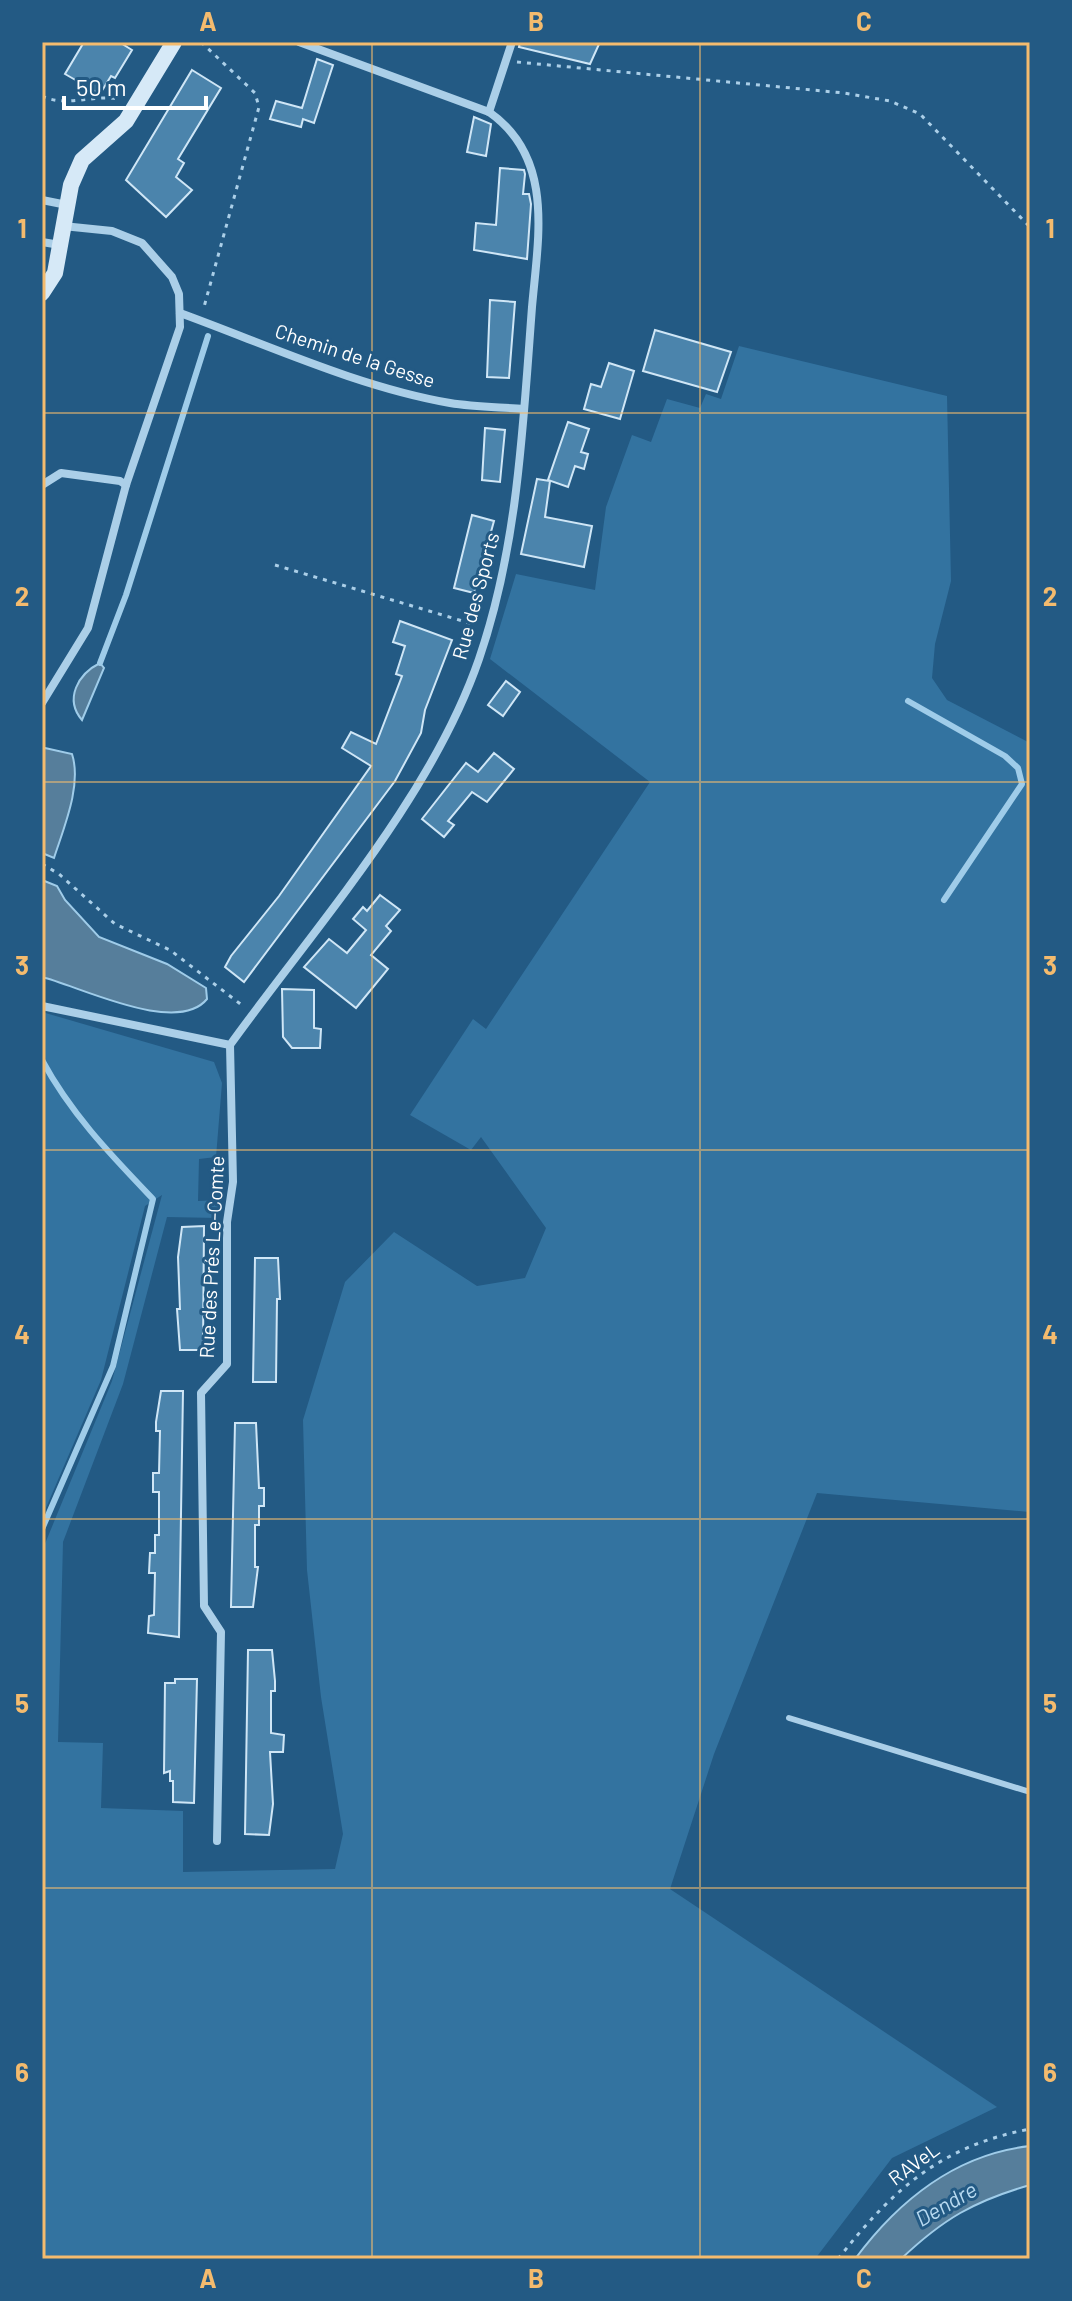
<svg xmlns="http://www.w3.org/2000/svg" width="1072" height="2301" viewBox="0 0 1072 2301" font-family="Barlow,sans-serif">
  <style>
    .green { fill: #3373a0 }
    .water { fill: #567e9b; stroke: #9fcce9; stroke-width: 2 }
    .lines { fill: none; stroke-linecap: round; stroke-linejoin: round }
    .stream { stroke: #9fcce9; stroke-width: 6 }
    .building { fill: #4b84ac; stroke: #cfe6f6; stroke-width: 2 }
    .path { stroke: #abcfe8; stroke-width: 3; stroke-dasharray: 4 6; stroke-linecap: butt }
    .service { stroke: #abcfe8; stroke-width: 6 }
    .minor { stroke: #abcfe8; stroke-width: 8 }
    .secondary { stroke: #d6e9f7; stroke-width: 16 }
    .grid { fill: none; stroke: #f4bb6e; stroke-width: 2; stroke-opacity: 0.55 }
    .labels { text-anchor: middle; stroke-width: 6; stroke-linejoin: round; paint-order: stroke }
    .street-label { font-size: 20px; fill: #fff; stroke: #235a84 }
    .water-label { font-size: 22px; font-style: italic; fill: #b7d9f0; stroke: #235a84 }
    .neatline { fill: none; stroke: #f4bb6e; stroke-width: 3 }
    .grid-label { font-size: 26px; text-anchor: middle; font-weight: bold; fill: #f4bb6e }
  </style>
  <rect width="100%" height="100%" fill="#235a84"/>
  <polygon class="green" points="739,346 947,396 951,581 935,644 932,678 947,700 1030,743 1030,1512 817,1493 714,1754 670,1889 997,2107 892,2158 815,2259 42,2259 42,1551 112,1381 162,1195 145,1206 101,1380 42,1517 42,1012 214,1062 222,1083 216,1157 199,1159 198,1201 219,1200 218,1218 167,1217 123,1384 63,1542 58,1742 103,1743 101,1808 183,1811 183,1872 335,1869 343,1834 321,1697 307,1570 303,1420 345,1282 394,1232 477,1286 525,1278 546,1228 481,1137 471,1150 410,1115 473,1019 486,1029 650,782 490,659 516,574 595,590 606,507 632,435 651,442 667,399 700,408 706,394 721,399"/>
  <g class="water">
    <path d="M 100,663 L 104,668 L 82,720 C 64,699 78,674 100,663 Z"/>
    <path d="M 45,748 L 72,754 C 82,785 64,827 54,858 L 42,853 L 42,750 Z"/>
    <path d="M 42,880 L 57,886 L 65,900 L 99,937 L 167,964 L 206,988 L 207,999 C 177,1036 79,986 42,977 Z"/>
    <path d="M 1030,2146 L 1030,2185 C 974,2201 943,2219 901,2259 L 855,2259 C 898,2201 956,2154 1030,2146 Z"/>
  </g>
  <g class="lines">
    <g class="stream">
      <polyline points="100,663 126,595 208,336"/>
      <polyline points="908,701 1005,756 1018,768 1022,784 944,900"/>
      <path d="M 42,1060 C 71,1114 111,1155 153,1199 L 113,1366 L 42,1529"/>
    </g>
  </g>
  <g class="building">
    <polygon points="84,42 119,42 132,50 115,78 111,76 100,94 65,74"/>
    <polygon points="520,42 600,42 590,64 519,47"/>
    <polygon points="317,59 333,65 314,123 303,119 301,127 270,119 276,101 302,108"/>
    <polygon points="192,70 221,88 178,159 184,163 176,177 192,190 166,217 126,180"/>
    <polygon points="474,117 491,124 486,156 467,152"/>
    <polygon points="500,168 524,170 525,174 523,194 529,194 531,204 527,259 474,250 476,223 496,225"/>
    <polygon points="490,300 515,302 509,378 487,377"/>
    <polygon points="655,330 731,352 717,392 643,371"/>
    <polygon points="609,363 634,371 620,419 584,409 591,384 601,387"/>
    <polygon points="568,422 589,429 581,452 588,454 584,469 575,466 568,487 548,480"/>
    <polygon points="485,428 505,430 500,482 482,480"/>
    <polygon points="537,479 550,481 545,517 592,526 584,567 521,554"/>
    <polygon points="472,515 494,521 474,593 454,588"/>
    <polygon points="400,621 452,640 425,710 421,733 395,781 244,982 225,967 231,956 279,896 371,766 342,748 351,732 376,744 402,676 396,674 405,646 393,642"/>
    <polygon points="506,681 520,692 503,716 488,705"/>
    <polygon points="494,753 514,769 487,802 472,792 448,821 454,825 444,837 422,819 466,763 478,772"/>
    <polygon points="380,895 400,910 386,926 391,931 371,955 388,969 356,1008 304,967 329,939 347,953 366,930 353,919 363,907 367,911"/>
    <polygon points="282,989 314,990 314,1028 321,1029 320,1048 292,1048 283,1037"/>
    <polygon points="204,1226 203,1350 180,1350 177,1309 180,1309 178,1257 182,1227"/>
    <polygon points="255,1258 278,1258 280,1299 277,1299 276,1382 253,1382"/>
    <polygon points="161,1391 183,1391 179,1637 148,1633 149,1616 154,1615 155,1573 149,1573 150,1553 155,1553 155,1535 159,1535 159,1492 153,1492 153,1473 159,1473 160,1431 156,1431 156,1422"/>
    <polygon points="235,1423 256,1423 259,1488 264,1488 264,1506 259,1506 259,1525 255,1525 255,1567 258,1567 253,1607 231,1607"/>
    <polygon points="248,1650 272,1650 275,1681 275,1691 271,1691 271,1733 284,1735 283,1752 270,1752 273,1804 269,1835 245,1834"/>
    <polygon points="175,1679 197,1679 194,1803 173,1802 173,1781 170,1781 170,1771 164,1773 165,1683 175,1683"/>
  </g>
  <g class="lines">
    <g class="path">
      <polyline points="201,42 255,93 259,107 204,307"/>
      <polyline points="517,62 844,93 890,101 920,114 1030,227"/>
      <path d="M 42,96 C 67,108 93,94 120,99"/>
      <polyline points="275,565 476,625"/>
      <polyline points="42,864 59,874 115,924 170,950 243,1006"/>
      <path d="M 838,2259 C 893,2189 941,2146 1030,2129"/>
    </g>
    <polyline class="service" points="789,1718 1030,1792"/>
    <g class="minor">
      <polyline points="489,112 512,42"/>
      <polyline points="42,200 67,205"/>
      <polyline points="42,242 60,245"/>
      <path d="M 180,313 C 268,345 358,387 450,403 C 475,407 500,407 524,409"/>
      <polyline points="42,485 61,473 120,481 126,485"/>
      <polyline points="42,703 88,628 126,485 180,327 179,294 172,277 142,243 112,231 63,226"/>
      <path d="M 42,1006 L 230,1045 C 315,927 431,798 479,659 C 518,546 523,425 532,307 C 538,238 555,158 489,112 L 299,42"/>
      <polyline points="217,1841 221,1632 204,1606 201,1393 227,1364 227,1222 233,1182 230,1045"/>
    </g>
    <polyline class="secondary" points="42,293 55,273 71,185 82,160 126,121 174,42"/>
  </g>
  <path class="grid" d="M 372,42 L 372,2259M 700,42 L 700,2259M 42,413 L 1030,413M 42,782 L 1030,782M 42,1150 L 1030,1150M 42,1519 L 1030,1519M 42,1888 L 1030,1888"/>
  <g class="labels">
    <g class="street-label">
      <text transform="translate(355 356) rotate(18)" y="7">Chemin de la Gesse</text>
      <text transform="translate(476 596) rotate(-75)" y="7">Rue des Sports</text>
      <text transform="translate(212 1257) rotate(-87)" y="7">Rue des Prés Le-Comte</text>
      <text transform="translate(914 2164) rotate(-36)" y="7">RAVeL</text>
    </g>
    <g class="water-label">
      <text transform="translate(946 2204) rotate(-30)" y="8">Dendre</text>
    </g>
  </g>
  <rect width="1072" height="2301" fill="none" stroke="#235a84" stroke-width="88"/>
  <path d="M64 96v12h142v-12" fill="none" stroke="#ffffff" stroke-width="4"/>
  <text x="76" y="96" font-size="24" fill="#ffffff" stroke="#235a84" stroke-width="6" paint-order="stroke">50 m</text>
  <rect x="44" y="44" width="984" height="2213" class="neatline"/>
  <g class="grid-label">
    <text x="208" y="31">A</text>
    <text x="536" y="31">B</text>
    <text x="864" y="31">C</text>
    <text x="22" y="238">1</text>
    <text x="1050" y="238">1</text>
    <text x="22" y="606">2</text>
    <text x="1050" y="606">2</text>
    <text x="22" y="975">3</text>
    <text x="1050" y="975">3</text>
    <text x="22" y="1344">4</text>
    <text x="1050" y="1344">4</text>
    <text x="22" y="1713">5</text>
    <text x="1050" y="1713">5</text>
    <text x="22" y="2082">6</text>
    <text x="1050" y="2082">6</text>
    <text x="208" y="2288">A</text>
    <text x="536" y="2288">B</text>
    <text x="864" y="2288">C</text>
  </g>
</svg>
